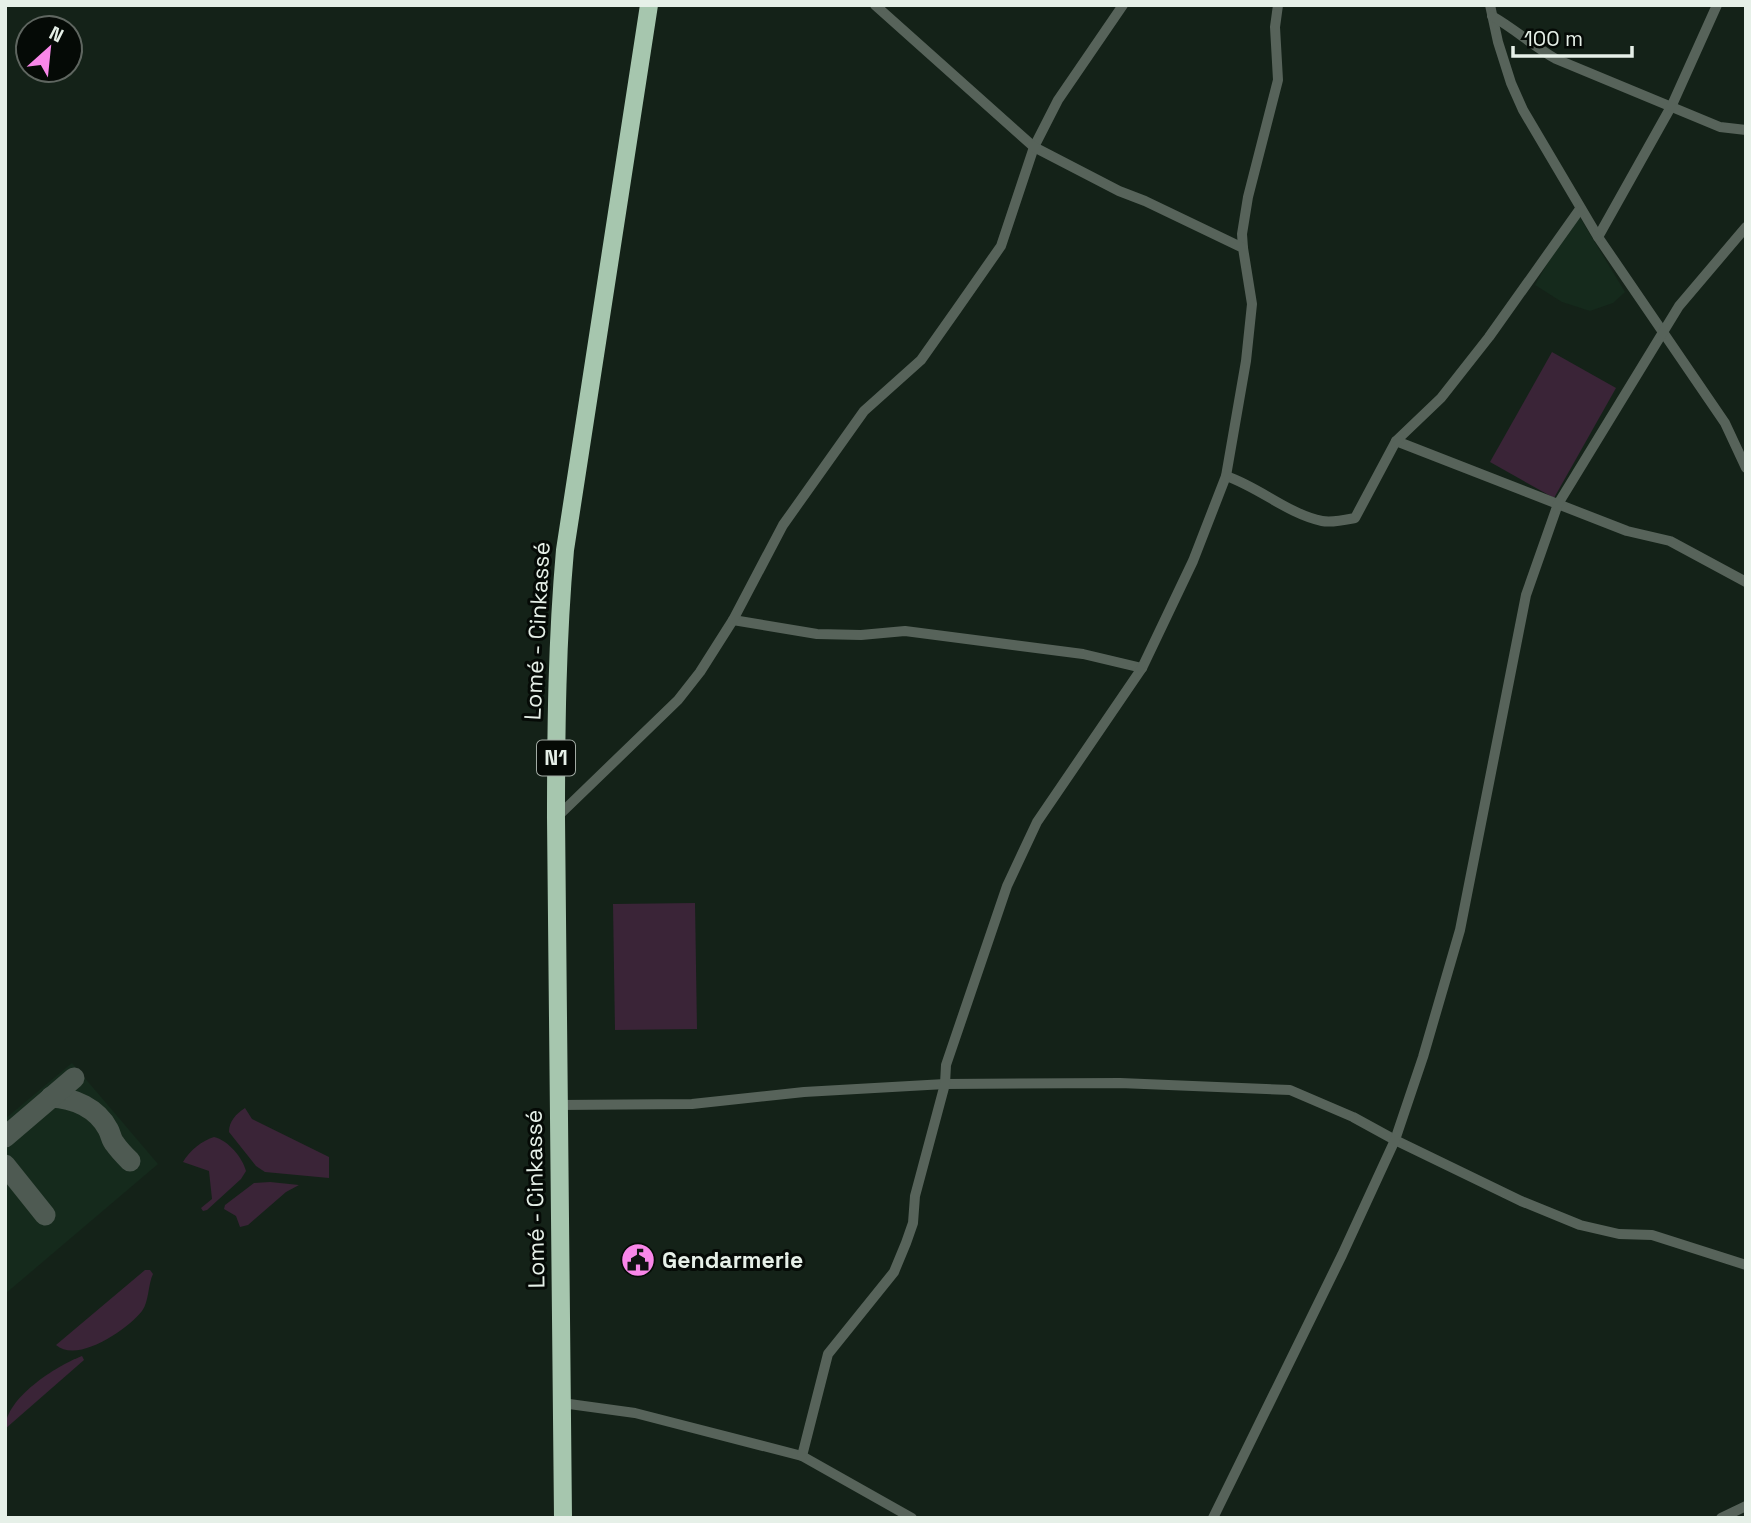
<svg xmlns="http://www.w3.org/2000/svg" width="1751" height="1523" viewBox="0 0 1751 1523" font-family="'Space Grotesk',sans-serif">
  <style>
    .built { fill: #152a1c }
    .green { fill: #3a2437 }
    .lines { fill: none; stroke-linecap: round; stroke-linejoin: round }
    .taxiway { stroke: #4e5a52; stroke-width: 21 }
    .street { stroke: #57635a; stroke-width: 10 }
    .highway { stroke: #a6c6ae; stroke-width: 18 }
    .labels { text-anchor: middle; stroke-width: 6; stroke-linejoin: round; paint-order: stroke }
    .shield { fill: #050a06; stroke: #a2aba4; stroke-width: 2 }
    .shield-label { font-size: 21px; font-weight: bold; fill: #e6f0e8 }
    .street-label { font-size: 23px; fill: #e6f0e8; stroke: #050a06 }
    .poi-label { font-size: 23px; font-weight: bold; fill: #e6f0e8; stroke: #050a06; text-anchor: start }
  </style>
  <rect width="100%" height="100%" fill="#142218"/>
  <g class="built">
    <polygon points="1579,216 1625,292 1613,303 1590,311 1562,302 1535,285 1561,240"/>
    <polygon points="72,1063 158,1164 5,1294 5,1119"/>
  </g>
  <g class="green">
    <polygon points="1552,352 1616,388 1554,498 1490,462"/>
    <polygon points="695,903 697,1029 615,1030 613,904"/>
    <path d="M 245,1108 L 252,1119 L 329,1157 L 329,1178 L 265,1172 L 256,1166 L 229,1132 C 229,1121 236,1114 245,1108 Z"/>
    <path d="M 214,1137 C 228,1140 243,1158 246,1171 L 241,1179 L 207,1210 L 203,1211 L 201,1208 L 212,1199 L 209,1171 L 183,1162 C 189,1151 203,1140 214,1137 Z"/>
    <polygon points="270,1182 299,1185 286,1192 248,1225 240,1227 236,1216 224,1209 225,1205 254,1183"/>
    <path d="M 145,1270 L 150,1270 L 153,1274 C 148,1284 149,1302 142,1311 C 128,1329 78,1364 56,1345 Z"/>
    <path d="M 82,1356 L 84,1360 L 5,1429 C 5,1398 56,1366 82,1356 Z"/>
  </g>
  <g class="lines">
    <g class="taxiway">
      <path d="M 51,1097 C 74,1098 97,1108 108,1129 C 111,1134 111,1140 115,1144 C 119,1150 125,1156 130,1161"/>
      <polyline points="5,1137 74,1078"/>
      <polyline points="5,1165 45,1215"/>
    </g>
    <g class="street">
      <polyline points="1490,5 1498,42 1511,83 1523,110 1598,237 1725,423 1746,468"/>
      <path d="M 1492,16 C 1515,29 1533,46 1556,59 L 1720,127 L 1746,130"/>
      <polyline points="1598,237 1672,105 1717,5"/>
      <polyline points="1243,248 1242,234 1248,197 1278,80 1275,27 1278,5"/>
      <polyline points="1396,441 1627,531 1670,541 1746,582"/>
      <path d="M 1226,476 C 1259,487 1288,514 1322,521 C 1332,523 1345,520 1355,518 L 1396,441 L 1441,398 L 1489,337 L 1580,209"/>
      <polyline points="733,620 817,634 861,635 905,631 1083,654 1142,668"/>
      <polyline points="556,818 678,700 700,672 733,620 783,525 864,411 921,360 957,309 1001,246 1034,147 1058,100 1123,5"/>
      <polyline points="558,1105 692,1104 804,1092 945,1084 1120,1083 1290,1090 1353,1117 1395,1140 1521,1201 1580,1225 1619,1234 1652,1235 1746,1265"/>
      <polyline points="562,1403 635,1413 802,1456 912,1518"/>
      <polyline points="802,1456 828,1354 894,1272 906,1243 913,1223 915,1196 945,1084 946,1065 1007,886 1037,822 1142,668 1193,561 1226,476 1246,361 1252,304 1243,248 1145,201 1119,191 1034,147 875,5"/>
      <polyline points="1213,1518 1342,1255 1395,1140 1423,1057 1460,930 1526,595 1558,504 1679,306 1746,227"/>
      <polyline points="1721,1518 1746,1506"/>
    </g>
    <path class="highway" d="M 563,1518 L 556,818 C 556,728 557,640 565,550 L 649,5"/>
  </g>
  <defs>
    <g id="civic-disc" transform="scale(1.75)"><circle r="9.5" fill="#f987e9" stroke="#050a06"/><path d="M-.6-6.5H3V-4.5H.6V-3L4-1V1h2V6H-6V1h2V-1L-.6-3ZM-1.2 2.5V6h2.4V2.5Z" fill="#111"/></g>
  </defs>
  <g fill-rule="evenodd">
    <use href="#civic-disc" x="638" y="1260"/>
  </g>
  <g class="labels">
    <rect class="shield" x="537" y="740.5" width="38" height="35" rx="5"/>
    <g class="shield-label">
      <text x="556" y="765">N1</text>
    </g>
    <g class="street-label">
      <text transform="translate(537 631) rotate(-87)" y="8">Lomé - Cinkassé</text>
      <text transform="translate(535 1199) rotate(-91)" y="8">Lomé - Cinkassé</text>
    </g>
    <g class="poi-label">
      <text x="662" y="1268">Gendarmerie</text>
    </g>
  </g>
  <rect width="1751" height="1523" fill="none" stroke="#e6f0e8" stroke-width="14"/>
  <g transform="translate(49 49) rotate(27)"><circle r="33" fill="#050a06" stroke="#5f6660" stroke-width="2"/>
  <path d="M0-5L12 26L0 18L-12 26Z" fill="#f987e9"/>
  <text y="-10" font-size="19" font-weight="bold" text-anchor="middle" fill="#e6f0e8">N</text>
  </g>
  <path d="M1513 46v10h119v-10" fill="none" stroke="#e6f0e8" stroke-width="3.5"/>
  <text x="1524" y="46" font-size="21" fill="#e6f0e8" stroke="#050a06" stroke-width="5" paint-order="stroke">100 m</text>
</svg>
